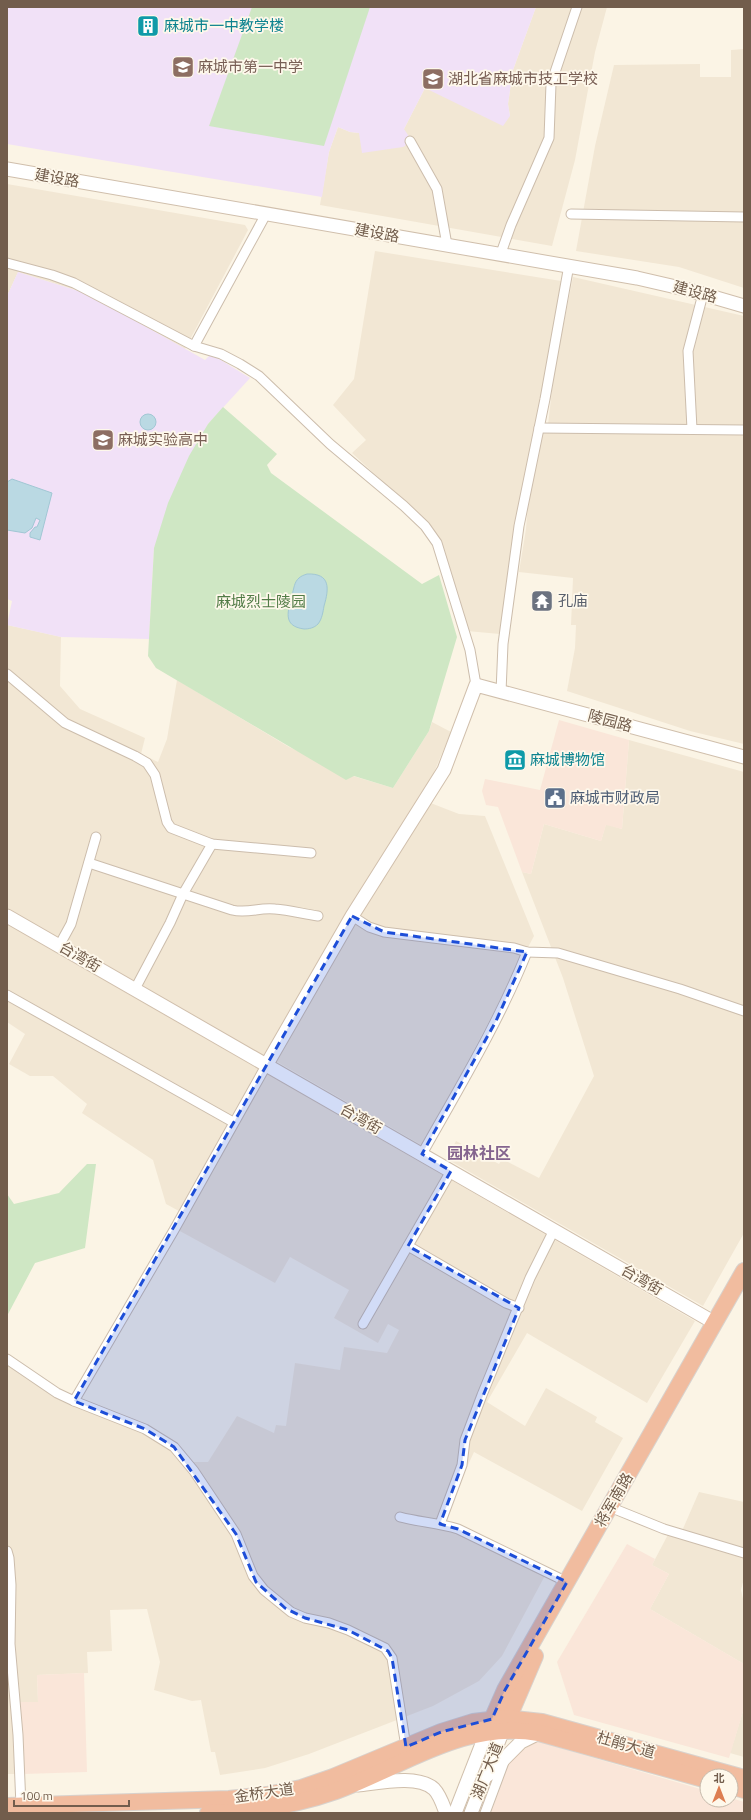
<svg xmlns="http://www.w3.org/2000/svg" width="751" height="1820" viewBox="0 0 751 1820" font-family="'Titillium Web','Noto Sans SC',sans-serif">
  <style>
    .residential { fill: #f2e7d4 }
    .commercial { fill: #fae6d9 }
    .education { fill: #f1e1f7 }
    .green { fill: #cfe7c4 }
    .water { fill: #bad9e3; stroke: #a1c7d4 }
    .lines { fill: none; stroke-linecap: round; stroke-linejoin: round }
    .street-casing { stroke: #ccbdac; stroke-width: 11 }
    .secondary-casing { stroke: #d0bfac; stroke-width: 15 }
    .highway-casing { stroke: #d8d2cd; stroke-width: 18 }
    .street { stroke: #fff; stroke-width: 9 }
    .secondary { stroke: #fff; stroke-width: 13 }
    .highway { stroke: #f1bc9f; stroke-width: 16 }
    .marked { fill: #1d4ed8; fill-opacity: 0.2; stroke: #1d4ed8; stroke-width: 3; stroke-dasharray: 8 5; stroke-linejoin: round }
    .labels { text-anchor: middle; stroke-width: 3.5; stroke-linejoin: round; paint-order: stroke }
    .culture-label { font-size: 15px; fill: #0d838f; stroke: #fef8eb; text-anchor: start }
    .education-label { font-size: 15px; fill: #785e54; stroke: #fef8eb; text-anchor: start }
    .street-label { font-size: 15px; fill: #725d4c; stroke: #fef8eb }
    .worship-label { font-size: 15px; fill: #5b616d; stroke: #fef8eb; text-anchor: start }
    .park-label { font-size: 15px; fill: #527c47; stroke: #fef8eb }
    .service-label { font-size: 15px; fill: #4e5e75; stroke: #fef8eb; text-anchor: start }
    .neighbourhood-label { font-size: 16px; font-weight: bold; fill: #84648e; stroke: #fef8eb }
  </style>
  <rect width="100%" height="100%" fill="#fbf4e5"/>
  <g class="residential">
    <polygon points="536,7 607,7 595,52 575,160 552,246 320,205 329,152 338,127 350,132 359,133 404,129 425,88 510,116 508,104 513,70"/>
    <polygon points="744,49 744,288 679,267 576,251 595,146 614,65 700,64 700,77 731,77 731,50"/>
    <polygon points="7,184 245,225 248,230 185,349 88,294 18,272 7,296"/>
    <polygon points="375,251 561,281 500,634 467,631 441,541 426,522 352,453 366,440 333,405 354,379"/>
    <polygon points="573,277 744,316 744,744 690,731 567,691 575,648 576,625 571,625 573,578 519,572 526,529 529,491 542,432 548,425 554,372"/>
    <polygon points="7,625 61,637 60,686 80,709 145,738 141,754 158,762 167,739 177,680 289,747 353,776 393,788 429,731 432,722 451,732 427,789 267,1058 7,910"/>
    <polygon points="629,740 744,772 744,1233 703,1306 447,1159 456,1141 499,1164 502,1159 539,1178 594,1076 563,978 522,872 531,874 544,824 601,841 606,824 622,829"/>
    <polygon points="428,802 459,814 485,816 534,936 423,1146 274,1060"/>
    <polygon points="7,924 259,1069 179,1211 166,1204 153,1160 82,1113 87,1104 53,1076 30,1076 9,1064 25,1034 7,1022"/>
    <polygon points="266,1073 695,1321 647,1403 527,1333 487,1402 525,1426 546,1388 597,1417 595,1422 623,1438 582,1511 474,1452 449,1506 446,1522 548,1570 502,1656 479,1681 433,1706 309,1754 265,1768 220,1775 215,1752 211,1752 201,1700 192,1701 154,1690 160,1662 147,1609 110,1610 112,1651 87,1652 88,1673 37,1675 38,1702 21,1702 23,1774 7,1774 7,1355 69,1395 152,1427 193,1462 208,1462 237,1416 274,1433 276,1425 286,1426 295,1363 340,1370 344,1347 387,1353 399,1330 388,1324 378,1343 334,1318 349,1290 290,1257 275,1283 178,1230"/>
    <polygon points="699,1492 744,1502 744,1578 741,1590 744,1603 744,1664 650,1609 669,1574 652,1565 672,1527 682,1531"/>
    <polygon points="744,1708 744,1757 730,1753"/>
  </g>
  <g class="commercial">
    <polygon points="559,720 629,740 622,829 606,825 601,841 544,824 531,874 522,872 498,807 486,805 482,791 485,779 540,790"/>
    <polygon points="627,1544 655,1559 652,1565 669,1574 650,1609 744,1664 744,1708 729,1758 574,1715 557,1662"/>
    <polygon points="84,1673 87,1772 23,1774 20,1702 38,1702 37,1675"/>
    <polygon points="536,1741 707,1791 707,1800 731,1800 731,1798 744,1802 744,1813 491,1813 508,1764 522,1751"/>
  </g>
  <g class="education">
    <polygon points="7,7 536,7 513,70 508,104 510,116 503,126 425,88 404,129 412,141 403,147 362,153 359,133 350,132 338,127 329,152 322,197 7,144"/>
    <polygon points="18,272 88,294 205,360 211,354 250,378 208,424 154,548 149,639 61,637 7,625 12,601 7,599 7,296"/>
  </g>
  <g class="green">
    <polygon points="252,7 370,7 324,146 209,126"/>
    <polygon points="223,407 277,454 267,465 271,473 422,584 439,575 457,637 429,731 393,788 354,776 346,780 156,668 148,656 154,548 168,503 189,456 208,424"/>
    <polygon points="87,1164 96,1164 85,1248 35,1263 7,1316 7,1194 14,1204 59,1193"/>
  </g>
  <g class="water">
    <circle cx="148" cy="422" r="8"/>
    <polygon points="12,479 52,493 40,540 30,537 30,533 35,527 37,527 40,520 36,518 32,528 25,533 7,530 7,482"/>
    <path d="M 307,574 C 331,573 329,589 324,606 C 323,612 322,619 318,624 C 314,628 309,629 304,629 C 282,626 288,611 292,595 C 294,589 294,582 299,578 C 301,576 304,575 307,574 Z"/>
  </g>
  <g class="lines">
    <g class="street-casing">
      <g id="street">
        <polyline points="410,141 437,189 447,245"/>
        <polyline points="571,214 744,217"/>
        <polyline points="501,253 511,225 549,138 551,84 577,7"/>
        <polyline points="7,263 52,275 74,283 194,346 221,354 240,364 259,376 330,444 404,506 425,526 437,543 470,650 476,685"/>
        <polyline points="194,346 266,214"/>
        <polyline points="539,428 744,430"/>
        <polyline points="692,429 688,351 703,294"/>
        <polyline points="7,674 65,723 135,756 147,763 155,775 167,822 171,828 212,844 311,853"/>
        <polyline points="501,692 503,644 519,526 545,399 569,265"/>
        <path d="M 89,863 L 232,910 C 248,914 259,907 275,909 C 289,910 304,914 318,916"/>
        <polyline points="352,916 369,927 384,932 514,948 527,952 558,953 680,989 744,1011"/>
        <polyline points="59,946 71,924 96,837"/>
        <polyline points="135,989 170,923 183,894 212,844"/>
        <polyline points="7,995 233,1122"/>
        <path d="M 422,1154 C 459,1088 499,1022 527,952"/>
        <polyline points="408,1246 506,1303 519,1308"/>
        <polyline points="363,1324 451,1171"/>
        <polyline points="7,1359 57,1393 74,1401 145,1429 174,1447 194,1471 236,1534 253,1576 264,1590 291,1612 305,1618 329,1623 348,1630 385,1648 392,1658 406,1747"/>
        <polyline points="74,1401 174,1230 267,1064"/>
        <polyline points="617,1510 664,1529 744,1553"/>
        <path d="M 400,1517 C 419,1522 439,1523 458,1529 L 567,1582"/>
        <polyline points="440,1524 462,1465 465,1440 482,1395 530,1278 554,1230"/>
        <polyline points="7,1551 9,1558 11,1585 10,1644 18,1735 21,1806"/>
        <polyline points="485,1813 504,1762"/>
      </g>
    </g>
    <g class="secondary-casing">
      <g id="secondary">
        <polyline points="7,169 637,278 689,290 744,306"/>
        <polyline points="7,916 715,1323"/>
        <polyline points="267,1064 352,916 444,770 476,685 744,757"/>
        <polyline points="488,1775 521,1742 539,1733"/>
        <path d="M 358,1785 C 378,1783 418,1774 434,1789 C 440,1795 443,1805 446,1813"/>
        <polyline points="455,1813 487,1731"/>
        <polyline points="471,1813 503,1730"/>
      </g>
    </g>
    <g class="highway-casing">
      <g id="highway">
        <polyline points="505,1726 535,1656"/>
        <polyline points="487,1731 505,1690 744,1271"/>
        <polyline points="731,1786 744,1790"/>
        <polyline points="7,1806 229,1799 267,1795 301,1788 333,1777 441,1732 473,1722 506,1718 542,1722 744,1778"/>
        <path d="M 208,1813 C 252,1812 294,1806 336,1791 C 404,1766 463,1720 539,1733 L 707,1780"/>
      </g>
    </g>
    <use href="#street" class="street"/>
    <use href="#secondary" class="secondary"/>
    <use href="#highway" class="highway"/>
  </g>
  <path class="marked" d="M 352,916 L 384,932 L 527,952 L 496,1021 L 422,1154 L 451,1171 L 408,1246 L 519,1308 L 465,1440 L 462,1465 L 440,1524 L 458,1529 L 567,1582 L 505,1690 L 492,1719 L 441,1732 L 406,1747 L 392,1658 L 388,1651 L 348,1630 L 305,1618 L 285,1608 L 256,1582 L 236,1534 L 174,1447 L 145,1429 L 74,1401 Z"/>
  <defs>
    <g id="building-square" transform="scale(1.15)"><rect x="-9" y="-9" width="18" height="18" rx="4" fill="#0f9aa8" stroke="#fef8eb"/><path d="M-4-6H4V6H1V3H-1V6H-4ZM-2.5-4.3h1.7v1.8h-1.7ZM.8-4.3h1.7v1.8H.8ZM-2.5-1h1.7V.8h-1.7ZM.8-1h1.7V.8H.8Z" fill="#fff"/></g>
    <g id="school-square" transform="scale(1.15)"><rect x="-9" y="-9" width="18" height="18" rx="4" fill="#8d6e63" stroke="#fef8eb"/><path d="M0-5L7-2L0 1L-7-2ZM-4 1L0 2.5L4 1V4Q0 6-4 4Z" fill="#fff"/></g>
    <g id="temple-square" transform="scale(1.15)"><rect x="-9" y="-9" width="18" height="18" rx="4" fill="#6b7280" stroke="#fef8eb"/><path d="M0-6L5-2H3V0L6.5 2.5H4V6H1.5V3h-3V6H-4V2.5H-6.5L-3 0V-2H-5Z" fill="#fff"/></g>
    <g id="museum-square" transform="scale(1.15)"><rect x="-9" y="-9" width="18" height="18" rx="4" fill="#0f9aa8" stroke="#fef8eb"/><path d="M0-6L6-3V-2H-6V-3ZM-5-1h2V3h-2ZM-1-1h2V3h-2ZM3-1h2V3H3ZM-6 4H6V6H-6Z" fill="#fff"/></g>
    <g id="civic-square" transform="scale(1.15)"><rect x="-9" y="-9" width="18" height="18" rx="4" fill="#5c6f8a" stroke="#fef8eb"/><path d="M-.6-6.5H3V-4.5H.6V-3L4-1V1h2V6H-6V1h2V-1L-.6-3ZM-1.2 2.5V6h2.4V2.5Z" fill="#fff"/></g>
  </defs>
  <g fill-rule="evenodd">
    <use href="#building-square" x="148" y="26"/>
    <use href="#school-square" x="183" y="67"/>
    <use href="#school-square" x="433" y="79"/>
    <use href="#school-square" x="103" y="440"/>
    <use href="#temple-square" x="542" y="601"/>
    <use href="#museum-square" x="515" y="760"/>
    <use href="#civic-square" x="555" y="798"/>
  </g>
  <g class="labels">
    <g class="culture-label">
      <text x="164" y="31">麻城市一中教学楼</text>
      <text x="530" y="765">麻城博物馆</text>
    </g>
    <g class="education-label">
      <text x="198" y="72">麻城市第一中学</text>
      <text x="448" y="84">湖北省麻城市技工学校</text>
      <text x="118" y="445">麻城实验高中</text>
    </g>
    <g class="street-label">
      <text transform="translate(57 178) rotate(10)" y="5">建设路</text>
      <text transform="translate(377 233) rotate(10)" y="5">建设路</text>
      <text transform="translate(695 292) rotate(15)" y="5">建设路</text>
      <text transform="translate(610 721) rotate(15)" y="5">陵园路</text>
      <text transform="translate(80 957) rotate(30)" y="5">台湾街</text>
      <text transform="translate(361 1119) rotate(30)" y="5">台湾街</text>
      <text transform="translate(642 1280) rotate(30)" y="5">台湾街</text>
      <text transform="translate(614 1500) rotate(-60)" y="5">将军南路</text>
      <text transform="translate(626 1745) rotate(16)" y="5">杜鹃大道</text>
      <text transform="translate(487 1771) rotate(-68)" y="5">湖广大道</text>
      <text transform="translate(264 1793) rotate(-8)" y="5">金桥大道</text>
    </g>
    <g class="worship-label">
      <text x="558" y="606">孔庙</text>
    </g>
    <g class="park-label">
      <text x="261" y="607">麻城烈士陵园</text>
    </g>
    <g class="service-label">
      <text x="570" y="803">麻城市财政局</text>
    </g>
    <g class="neighbourhood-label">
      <text x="479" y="1159">园林社区</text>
    </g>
  </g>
  <rect width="751" height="1820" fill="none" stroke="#725d4c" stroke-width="16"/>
  <g transform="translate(719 1788)"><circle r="19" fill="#fef8eb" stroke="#c6baab"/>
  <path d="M0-3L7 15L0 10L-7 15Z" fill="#dd7e51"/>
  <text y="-6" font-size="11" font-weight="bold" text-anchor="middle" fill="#725d4c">北</text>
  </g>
  <path d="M14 1800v6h115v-6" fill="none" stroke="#725d4c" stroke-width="2"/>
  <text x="20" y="1800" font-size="12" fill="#725d4c" stroke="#fef8eb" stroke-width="3" paint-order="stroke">100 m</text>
</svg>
